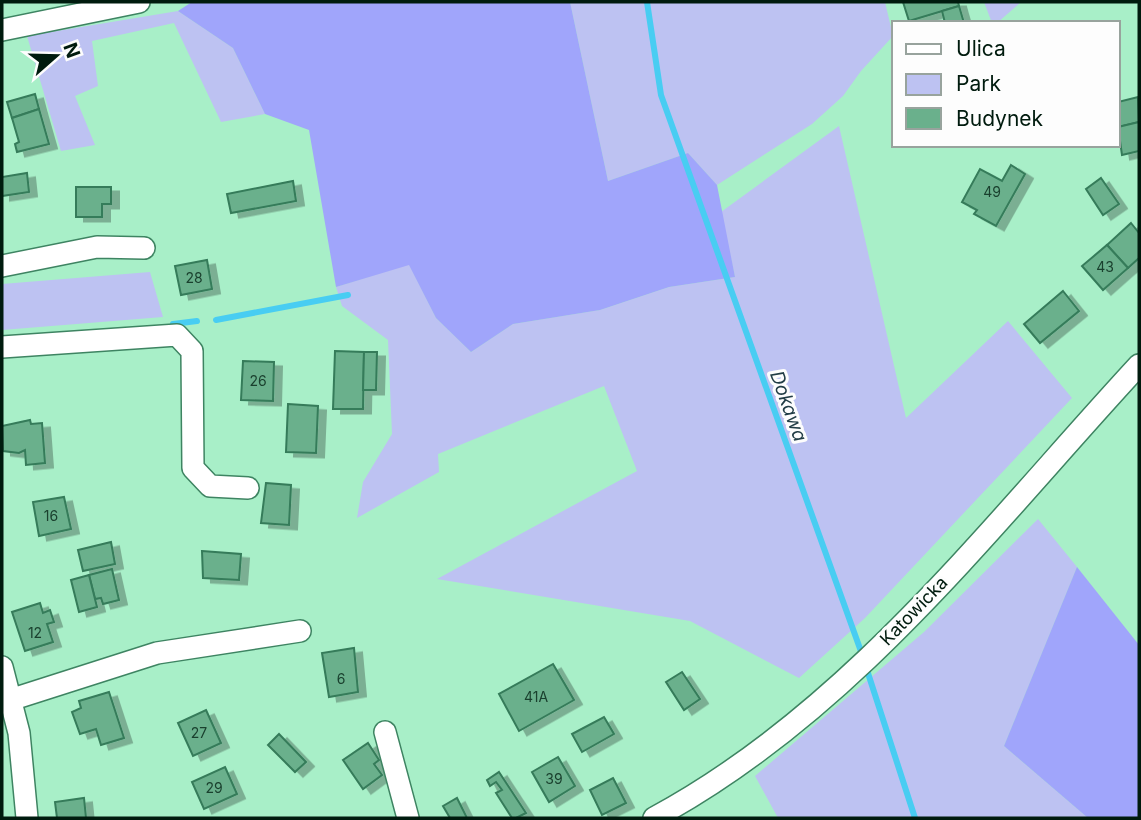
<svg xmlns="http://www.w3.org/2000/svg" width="1141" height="820" viewBox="0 0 1141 820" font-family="Inter,sans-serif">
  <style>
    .green { fill: #bdc2f2 }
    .forest { fill: #a0a5fb }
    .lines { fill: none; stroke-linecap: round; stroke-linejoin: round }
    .stream { stroke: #48cdf2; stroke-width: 6 }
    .building { fill: #6ab08c; stroke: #367b5a; stroke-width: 2; filter: url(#shadow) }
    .minor-casing { stroke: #3e8462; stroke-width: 24 }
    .minor { stroke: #fff; stroke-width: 21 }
    .labels { text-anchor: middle; stroke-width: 6; stroke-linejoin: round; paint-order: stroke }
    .number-label { font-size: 14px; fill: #1a402e }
    .street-label { font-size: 18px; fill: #001b0e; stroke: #fdfdfd }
    .water-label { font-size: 19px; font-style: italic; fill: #223d46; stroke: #fdfdfd }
  </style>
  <defs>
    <filter id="shadow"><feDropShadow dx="8" dy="4.5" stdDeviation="0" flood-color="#0004"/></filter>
  </defs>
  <rect width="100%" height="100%" fill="#a8efc8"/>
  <g class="green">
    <polygon points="570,2 885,2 893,36 861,71 843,96 812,124 717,185 688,153 608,181"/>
    <polygon points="984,2 1021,2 997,23 992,23"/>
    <polygon points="178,11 233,48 265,114 221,122 174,23 92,41 98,86 75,96 95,145 61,151 27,36"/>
    <polygon points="839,126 906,418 1008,321 1072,398 865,618 799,678 690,621 437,579 637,471 604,386 438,454 439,472 357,518 363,482 392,434 388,340 342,306 336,287 409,264 436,318 471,352 513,324 600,310 669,287 735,277 721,212"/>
    <polygon points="150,272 163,317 2,330 2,284"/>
    <polygon points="1038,519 1077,567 1004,746 1088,818 778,818 755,776 924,632"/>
  </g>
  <g class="forest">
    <polygon points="192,2 570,2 608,181 688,153 717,185 735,277 669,287 600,310 513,324 471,352 436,318 409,265 336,287 309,130 265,114 233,48 178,11"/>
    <polygon points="1077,567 1139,645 1139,818 1088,818 1004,746"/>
  </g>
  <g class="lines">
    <g class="stream">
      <polyline points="647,2 661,95 863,657"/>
      <polyline points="216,320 348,295"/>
      <polyline points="173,324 197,321"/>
      <polyline points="866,667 915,818"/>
    </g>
  </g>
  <g class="building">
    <polygon points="903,2 958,2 959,6 909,21"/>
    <polygon points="959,6 964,23 945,23 942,11"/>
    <polygon points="35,94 39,109 12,118 7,102"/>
    <polygon points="1138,97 1139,122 1118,127 1118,102"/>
    <polygon points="39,109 49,144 17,152 15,144 19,142 12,118"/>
    <polygon points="1139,122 1139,151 1122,155 1118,127"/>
    <polygon points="1011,165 1025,174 996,226 974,214 977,210 962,202 980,169 1002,181"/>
    <polygon points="27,173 29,192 2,196 2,177"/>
    <polygon points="1101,178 1119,204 1103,215 1086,189"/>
    <polygon points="293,181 296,201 231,213 227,194"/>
    <polygon points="76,187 111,187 111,204 102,204 102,217 76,217"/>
    <polygon points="1131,223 1139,233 1139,258 1128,268 1107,245"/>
    <polygon points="1107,245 1128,268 1103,290 1082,266"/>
    <polygon points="207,260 212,289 181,295 175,266"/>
    <polygon points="1063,291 1079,311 1040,343 1024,324"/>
    <polygon points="335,351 364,352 363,409 333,409"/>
    <polygon points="364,352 377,352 376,390 363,390"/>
    <polygon points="243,361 274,362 273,401 241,400"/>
    <polygon points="288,404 318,406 316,453 286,452"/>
    <polygon points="30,420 31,424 42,423 45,463 26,465 25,450 19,453 3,451 2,426"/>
    <polygon points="266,483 291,485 289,525 261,523"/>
    <polygon points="64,497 71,529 39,536 33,502"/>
    <polygon points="111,542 115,564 83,571 78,550"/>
    <polygon points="202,551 241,554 239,580 203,578"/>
    <polygon points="112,569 119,600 103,604 101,598 95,599 89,575"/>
    <polygon points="89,575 97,607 79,612 71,580"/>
    <polygon points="40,603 43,613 50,610 54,622 47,624 53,642 25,651 12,612"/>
    <polygon points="354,648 358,692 329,697 322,653"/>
    <polygon points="553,664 574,700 519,731 499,694"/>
    <polygon points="682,672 700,699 684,710 666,682"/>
    <polygon points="109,692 124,738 101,745 96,729 80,734 72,712 81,708 79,701"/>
    <polygon points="206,710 221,743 193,756 178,723"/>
    <polygon points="604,717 614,734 582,752 572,734"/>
    <polygon points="279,734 306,762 295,772 268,745"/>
    <polygon points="368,743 379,760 374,764 382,775 363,789 343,760"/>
    <polygon points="558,757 575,786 549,802 532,772"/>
    <polygon points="225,767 237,794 204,809 192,782"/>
    <polygon points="499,772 526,813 516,818 512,818 496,793 502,790 496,782 490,786 487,780"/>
    <polygon points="613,778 626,803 602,815 590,790"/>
    <polygon points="84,798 86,818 57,818 55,802"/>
    <polygon points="457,798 467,818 450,818 443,806"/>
  </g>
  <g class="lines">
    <g class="minor-casing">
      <g id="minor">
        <polyline points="2,30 139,2"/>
        <polyline points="2,266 97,247 144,248"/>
        <polyline points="2,347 177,335 192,351 193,468 210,486 248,488"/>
        <polyline points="2,667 19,733 27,818"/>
        <polyline points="13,699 157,653 300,631"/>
        <polyline points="385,732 408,818"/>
        <path d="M 654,818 C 851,712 990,526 1139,365"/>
      </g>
    </g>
    <use href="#minor" class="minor"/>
  </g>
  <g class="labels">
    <g class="number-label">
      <text x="992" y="197">49</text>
      <text x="1105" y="272">43</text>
      <text x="194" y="283">28</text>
      <text x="258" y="386">26</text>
      <text x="51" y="521">16</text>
      <text x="35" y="638">12</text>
      <text x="341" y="684">6</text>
      <text x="536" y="702">41A</text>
      <text x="199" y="738">27</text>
      <text x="554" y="784">39</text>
      <text x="214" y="793">29</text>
    </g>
    <g class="street-label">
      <text transform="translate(914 611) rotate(-46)" y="6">Katowicka</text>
    </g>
    <g class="water-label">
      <text transform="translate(789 406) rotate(70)" y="7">Dokawa</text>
    </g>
  </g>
  <rect width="1141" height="820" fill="none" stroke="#001b0e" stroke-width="7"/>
  <rect x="892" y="21" width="228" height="126" fill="#fdfdfd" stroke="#98a39d" stroke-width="2"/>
  <rect x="906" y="44" width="35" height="10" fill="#ffffff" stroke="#98a39d" stroke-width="2"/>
  <text x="956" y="56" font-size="21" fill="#001b0e">Ulica</text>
  <rect x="906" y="74" width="35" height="21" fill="#bdc2f2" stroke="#98a39d" stroke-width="2"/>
  <text x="956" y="91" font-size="21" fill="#001b0e">Park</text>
  <rect x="906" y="108" width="35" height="21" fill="#6ab08c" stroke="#98a39d" stroke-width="2"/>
  <text x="956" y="126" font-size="21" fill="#001b0e">Budynek</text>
  <g transform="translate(56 56) rotate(70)" stroke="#fdfdfd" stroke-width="5" paint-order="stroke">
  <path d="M0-5L12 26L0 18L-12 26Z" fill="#001b0e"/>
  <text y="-10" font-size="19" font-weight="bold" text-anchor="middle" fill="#001b0e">N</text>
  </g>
</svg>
